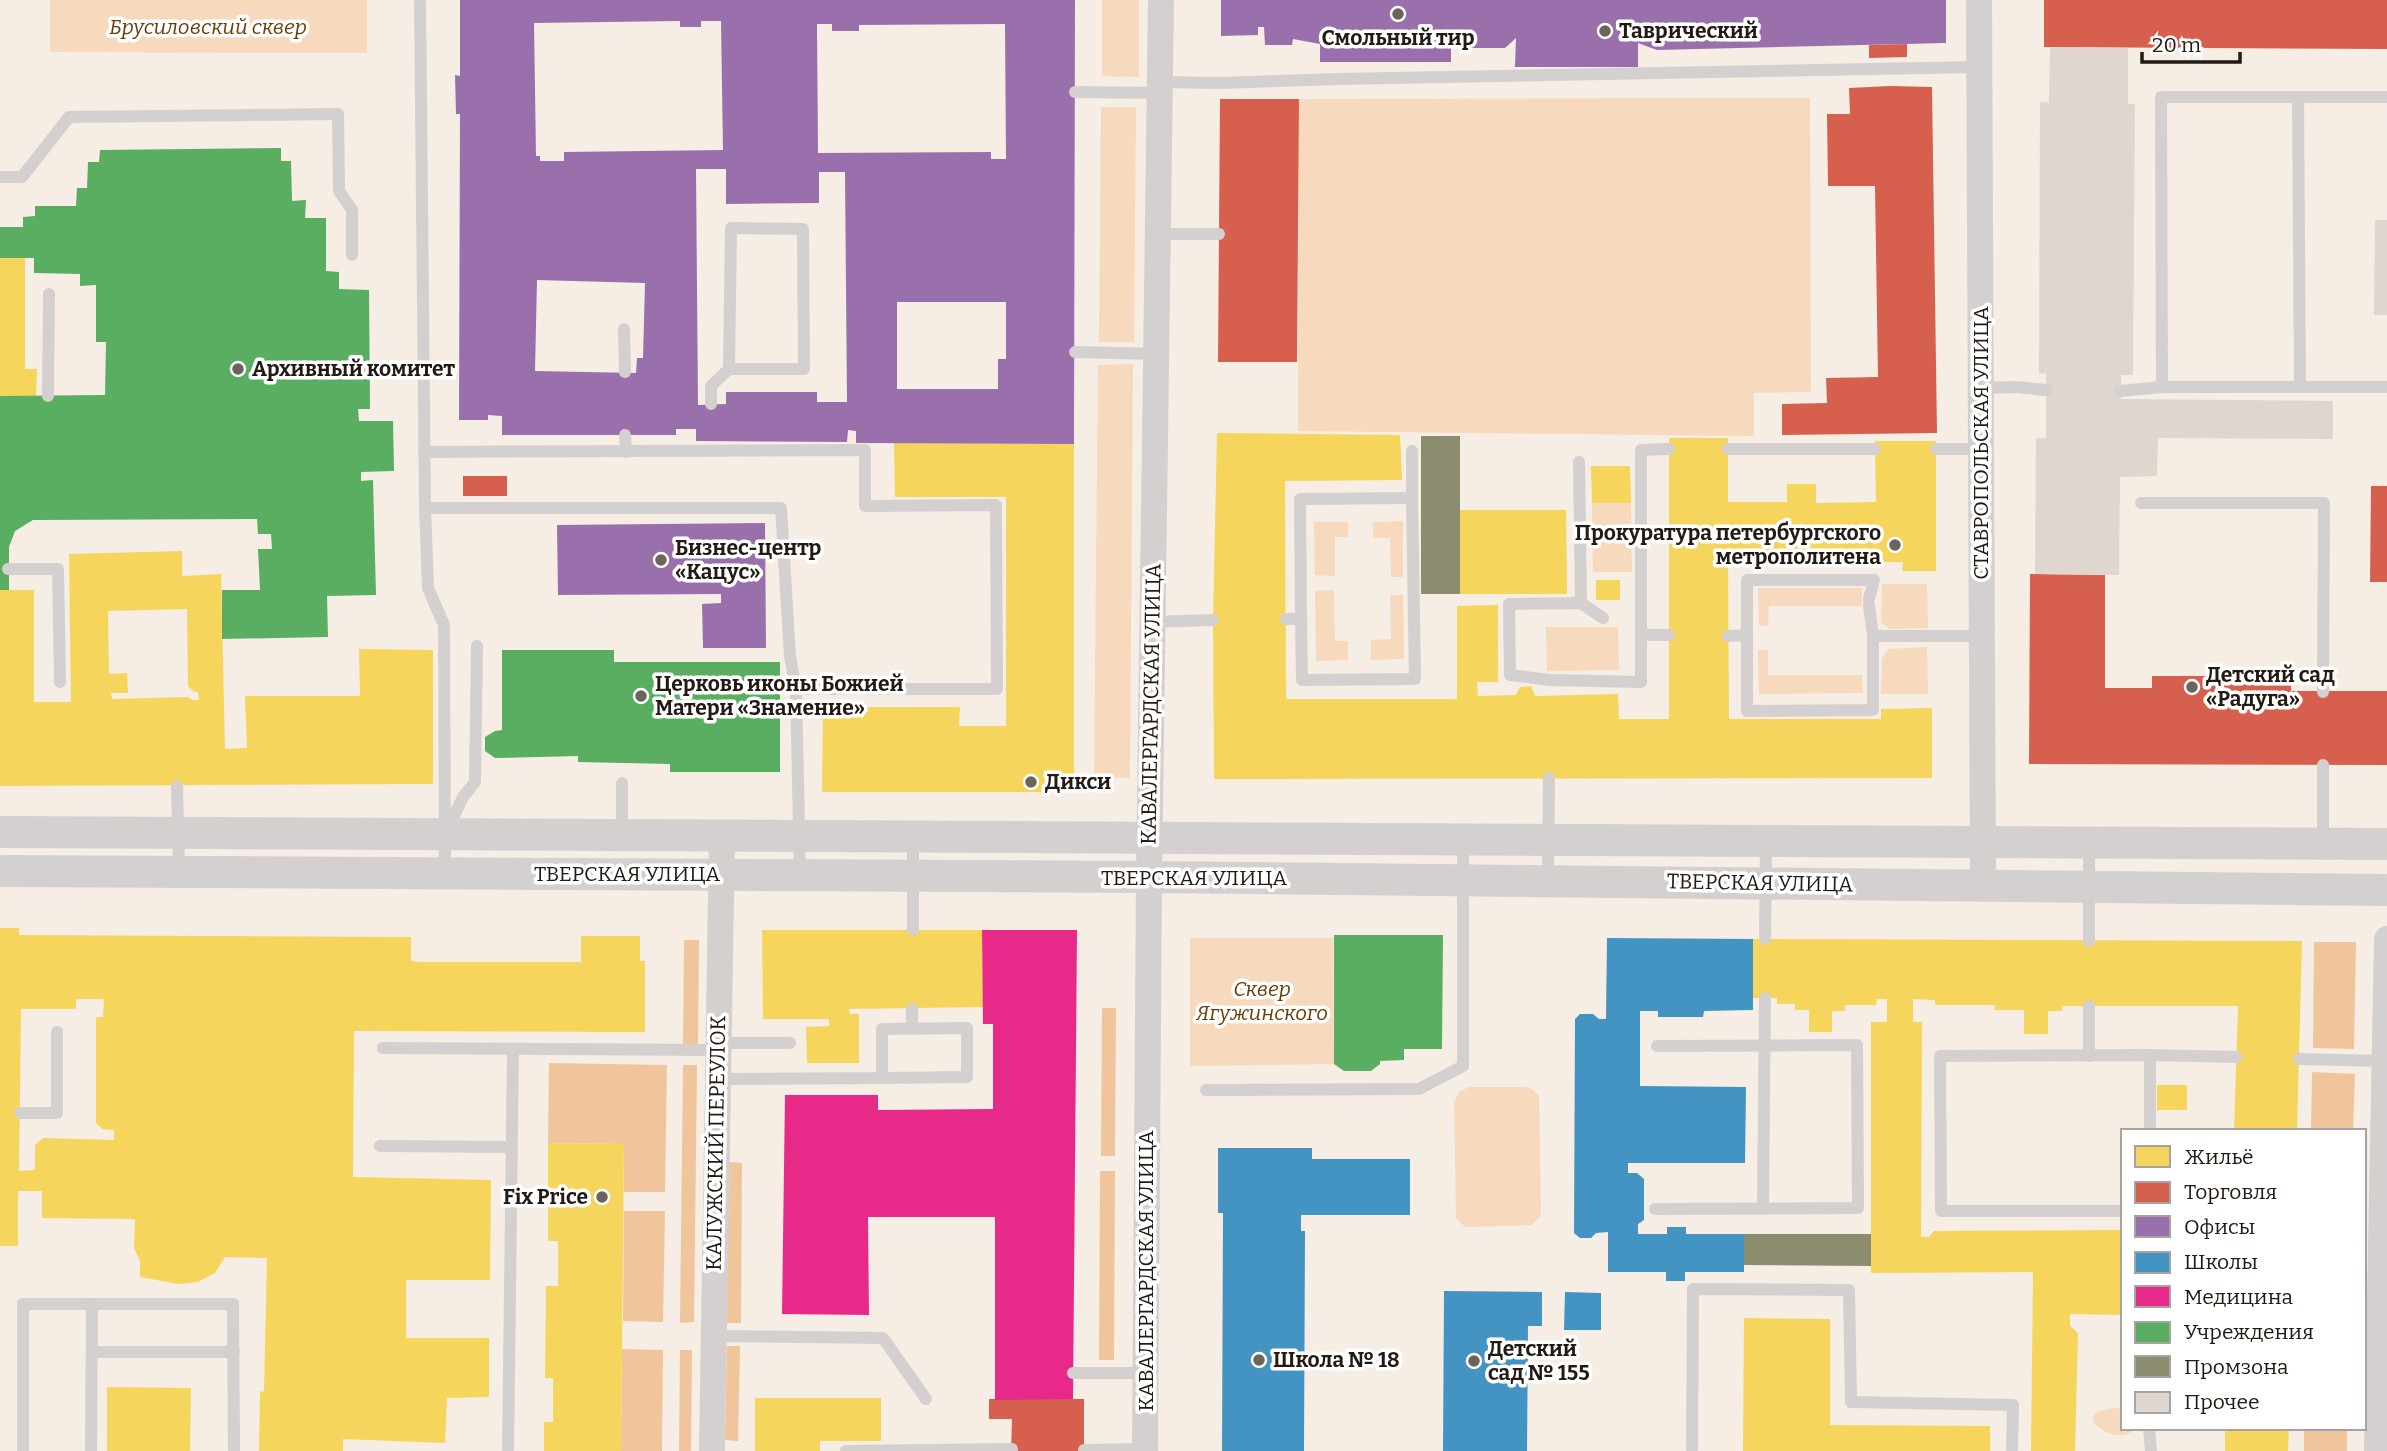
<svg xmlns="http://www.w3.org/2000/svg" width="2387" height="1451" viewBox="0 0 2387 1451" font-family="Bitter,serif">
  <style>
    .green { fill: #f7d9bd }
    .forest { fill: #f0c59c }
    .homes { fill: #f6d55c; fill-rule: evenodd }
    .shops { fill: #d6604d }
    .offices { fill: #9970ab; fill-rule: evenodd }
    .schools { fill: #4393c3 }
    .health { fill: #e7298a }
    .public { fill: #5aae61 }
    .industry { fill: #8c8c6e }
    .building { fill: #ded6cf }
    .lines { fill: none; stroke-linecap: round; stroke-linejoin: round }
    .service { stroke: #d4d0cf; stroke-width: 12 }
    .minor { stroke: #d4d0cf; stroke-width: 26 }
    .tertiary { stroke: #d4d0cf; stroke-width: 32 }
    .poi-dot { fill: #6c645c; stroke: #fff; stroke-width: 2.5 }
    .labels { text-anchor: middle; stroke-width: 7; stroke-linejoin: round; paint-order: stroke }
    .park-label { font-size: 21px; font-style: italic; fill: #6a3d06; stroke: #fff }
    .poi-label { font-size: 21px; font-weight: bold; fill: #221a13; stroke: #fff; text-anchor: start }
    .street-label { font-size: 21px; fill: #221a13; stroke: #fff }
  </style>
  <rect width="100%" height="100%" fill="#f6ede4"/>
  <g class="green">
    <polygon points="50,0 367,0 367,53 50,52"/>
    <polygon points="1102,0 1139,0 1139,77 1102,76"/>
    <polygon points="1810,98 1811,392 1754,393 1754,436 1298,431 1299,99"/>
    <polygon points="1101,107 1136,107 1134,342 1099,342"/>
    <polygon points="1133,364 1130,778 1094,777 1098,365"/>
    <polygon points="1592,503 1631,503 1632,572 1593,572"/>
    <polygon points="1403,521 1403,577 1391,577 1390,538 1373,538 1373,522"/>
    <polygon points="1314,522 1348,522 1348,537 1335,537 1335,576 1315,575"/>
    <polygon points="1882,584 1927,584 1928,628 1890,629 1881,622"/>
    <polygon points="1758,588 1862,588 1862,606 1769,606 1768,626 1759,625"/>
    <polygon points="1334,590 1335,641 1348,641 1348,660 1316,661 1315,591"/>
    <polygon points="1390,595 1403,595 1404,659 1371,660 1371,640 1391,639"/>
    <polygon points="1546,627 1618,627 1619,670 1547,671"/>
    <polygon points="1927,647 1928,694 1881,694 1882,659 1888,649"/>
    <polygon points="1758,650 1768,650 1768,675 1862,675 1863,693 1759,694"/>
    <polygon points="1190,938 1333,938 1334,1064 1190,1066"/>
    <polygon points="1469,1087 1525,1087 1531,1088 1539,1096 1541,1212 1540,1217 1531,1225 1470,1227 1464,1226 1456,1218 1454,1102 1459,1092"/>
    <path d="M 2117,1408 L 2123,1410 L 2123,1428 L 2134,1428 C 2123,1451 2059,1412 2117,1408 Z"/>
  </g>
  <g class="forest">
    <polygon points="684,940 699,940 698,1045 683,1044"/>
    <polygon points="2314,942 2356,942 2354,1049 2313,1048"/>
    <polygon points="1102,1008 1116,1008 1115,1156 1101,1156"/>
    <polygon points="549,1063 667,1065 665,1192 624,1192 624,1144 548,1143"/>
    <polygon points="683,1065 697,1065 694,1322 680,1323"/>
    <polygon points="2312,1072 2355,1074 2353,1131 2311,1131"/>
    <polygon points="728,1162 742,1163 741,1323 727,1323"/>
    <polygon points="1100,1171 1115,1171 1114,1360 1099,1360"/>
    <polygon points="624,1211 665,1211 663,1322 623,1321"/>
    <polygon points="727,1346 740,1346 738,1441 725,1440"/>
    <polygon points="622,1349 663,1350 662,1451 621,1451"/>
    <polygon points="680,1350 692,1350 691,1451 679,1451"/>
    <rect x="2304" y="1428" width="43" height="23"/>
  </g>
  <g class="homes">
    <polygon points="0,258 25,258 25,369 37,369 36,396 0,396"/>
    <polygon points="1217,433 1400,435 1402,480 1285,481 1286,699 1457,699 1457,606 1498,605 1498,682 1477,682 1478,696 1516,695 1520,687 1531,686 1535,696 1618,694 1619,719 1669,719 1669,438 1728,438 1728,502 1787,502 1787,484 1816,484 1816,503 1876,502 1875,441 1936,441 1936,571 1902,571 1903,562 1728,562 1729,719 1881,719 1881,709 1932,708 1932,778 1214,779 1213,620"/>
    <polygon points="894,443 1074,444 1074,792 822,792 823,707 960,707 959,726 1006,726 1006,497 895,497"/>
    <polygon points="1591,466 1630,466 1631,503 1592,503"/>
    <polygon points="1460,510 1566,510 1567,594 1460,594"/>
    <path d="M 182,551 L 182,576 L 221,574 L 225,749 L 247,748 L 245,696 L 360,696 L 359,649 L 433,650 L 433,784 L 0,786 L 0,590 L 34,590 L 34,702 L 71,702 L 69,554 ZM 187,609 L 188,686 L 194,692 L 198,692 L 199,700 L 193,700 L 188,697 L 112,699 L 111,693 L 128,693 L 127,673 L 109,674 L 108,611 Z"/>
    <rect x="1596" y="580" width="24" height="20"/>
    <path d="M 0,928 L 19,928 L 19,935 L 411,937 L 411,961 L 421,962 L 581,962 L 581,936 L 640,936 L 640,961 L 645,961 L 645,1032 L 354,1031 L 353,1177 L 491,1180 L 490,1280 L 406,1280 L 406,1338 L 489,1338 L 489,1397 L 447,1398 L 445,1443 L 343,1439 L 343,1451 L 259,1451 L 260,1391 L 264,1392 L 267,1258 L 225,1257 L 215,1273 L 198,1282 L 178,1284 L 140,1277 L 140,1261 L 134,1248 L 135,1219 L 42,1218 L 42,1191 L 18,1191 L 18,1246 L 0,1246 ZM 76,999 L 104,999 L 103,1017 L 96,1017 L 96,1123 L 102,1129 L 114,1130 L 114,1140 L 43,1138 L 35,1145 L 35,1170 L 19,1171 L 21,1009 L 76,1009 Z"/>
    <polygon points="762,930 982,930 983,1007 849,1009 850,1014 859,1014 859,1063 807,1063 806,1027 829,1026 829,1019 763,1019"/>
    <polygon points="1753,939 2302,941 2297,1131 2234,1131 2238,1006 2062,1006 2062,1011 2048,1011 2048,1034 2024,1034 2024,1010 1994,1010 1995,1005 1935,1005 1935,1000 1913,999 1913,1022 1922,1022 1921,1237 1929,1237 1934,1231 2123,1230 2123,1315 2070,1314 2070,1326 2078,1333 2075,1451 2031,1451 2033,1272 1871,1273 1871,1022 1887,1022 1887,999 1877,999 1876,1005 1845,1005 1845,1011 1832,1011 1832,1032 1809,1032 1809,1010 1795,1010 1795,1004 1777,1004 1777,998 1753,998"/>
    <rect x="2157" y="1085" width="30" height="25"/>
    <polygon points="548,1143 624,1144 621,1451 544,1451 544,1422 553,1422 553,1378 545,1378 546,1286 558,1286 558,1241 548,1241"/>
    <polygon points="1744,1318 1830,1319 1830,1425 1990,1426 1990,1451 1743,1451"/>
    <polygon points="107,1387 191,1388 190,1451 107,1451"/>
    <polygon points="755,1398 881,1398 881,1441 820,1441 820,1451 755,1451"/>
    <polygon points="2225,1428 2289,1428 2288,1451 2225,1451"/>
  </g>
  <g class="shops">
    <polygon points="2044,0 2387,0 2387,49 2044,47"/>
    <polygon points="1907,44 1907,57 1869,58 1869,45"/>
    <polygon points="1890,86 1932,87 1937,433 1782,435 1782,404 1827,403 1826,378 1878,377 1875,186 1828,186 1827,114 1850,114 1849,88"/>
    <polygon points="1220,99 1299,99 1297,362 1218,362"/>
    <rect x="463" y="476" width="44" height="20"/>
    <polygon points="2371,486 2387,486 2387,582 2370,582"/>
    <polygon points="2030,574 2105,575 2105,688 2152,688 2152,676 2291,676 2291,691 2387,691 2387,765 2029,764"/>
    <polygon points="989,1399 1084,1399 1084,1451 1011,1451 1012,1419 989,1419"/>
  </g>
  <g class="offices">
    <path d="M 460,0 L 1075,0 L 1074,444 L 856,443 L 856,431 L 848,430 L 847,442 L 696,441 L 696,429 L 676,429 L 676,435 L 502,435 L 502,416 L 488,415 L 488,420 L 459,420 L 460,114 L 456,114 L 455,75 L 460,76 ZM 680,21 L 680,27 L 701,27 L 701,21 L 721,21 L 723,150 L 564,152 L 564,161 L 540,161 L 540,156 L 536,156 L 534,23 ZM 817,24 L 832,24 L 832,31 L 859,31 L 859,25 L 1005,24 L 1006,159 L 991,159 L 991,152 L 818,153 ZM 696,169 L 726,169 L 726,204 L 819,203 L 819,172 L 845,172 L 847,402 L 817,402 L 817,392 L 726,392 L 726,404 L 698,405 ZM 537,280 L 645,283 L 643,358 L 637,358 L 636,373 L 535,371 ZM 897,302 L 1006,302 L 1006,359 L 998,359 L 998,389 L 897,389 Z"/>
    <polygon points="1221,0 1946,0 1946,43 1657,50 1638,43 1638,67 1515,67 1516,38 1505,48 1451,48 1451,62 1320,62 1320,44 1293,39 1292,45 1265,45 1264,27 1258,27 1258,35 1221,36"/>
    <polygon points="765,523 766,648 703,648 702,604 721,603 721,594 558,595 557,525"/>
  </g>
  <g class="schools">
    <polygon points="1607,938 1753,939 1753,1010 1704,1011 1703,1017 1658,1017 1658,1011 1640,1011 1640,1086 1746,1087 1745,1163 1628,1163 1628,1173 1637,1173 1644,1179 1644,1220 1638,1224 1638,1234 1667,1234 1667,1227 1686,1227 1686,1234 1744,1234 1744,1272 1685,1272 1685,1281 1666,1281 1666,1272 1608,1272 1608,1232 1596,1233 1591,1238 1580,1238 1574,1233 1575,1019 1580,1014 1593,1014 1599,1019 1606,1019"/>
    <polygon points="1218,1148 1312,1148 1312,1159 1410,1159 1410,1215 1301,1215 1301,1231 1305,1231 1304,1451 1222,1451 1223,1213 1218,1213"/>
    <polygon points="1444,1291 1542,1292 1542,1326 1528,1326 1527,1451 1443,1451"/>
    <polygon points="1565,1292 1601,1293 1601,1330 1564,1330"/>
  </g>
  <polygon class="health" points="982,930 1077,930 1073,1399 995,1400 995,1217 868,1217 869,1315 782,1314 785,1095 878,1095 878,1110 993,1109 993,1024 983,1024"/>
  <g class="public">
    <polygon points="281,148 281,161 291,161 292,201 306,200 305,218 326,218 326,271 339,272 339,289 369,290 370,409 358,409 359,421 393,421 394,471 361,472 361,481 373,480 376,595 327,596 328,637 222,639 222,590 260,590 258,549 272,549 271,534 258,534 257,519 33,520 15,531 9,547 9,590 0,590 0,396 105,395 106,342 96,342 96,285 80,286 80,274 34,273 34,258 0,258 0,227 23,227 23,217 35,216 35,206 76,206 77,188 87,188 88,162 99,162 100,150"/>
    <polygon points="502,650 614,650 614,662 780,662 780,772 670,772 670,764 578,762 578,756 495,758 485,751 485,737 495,731 502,730"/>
    <polygon points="1334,935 1443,935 1442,1049 1404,1049 1404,1060 1380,1061 1380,1064 1371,1071 1344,1071 1334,1064"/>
  </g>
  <g class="industry">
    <rect x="1421" y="436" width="39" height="158"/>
    <polygon points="1744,1234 1871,1234 1871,1266 1744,1265"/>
  </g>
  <g class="building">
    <polygon points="2050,47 2128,48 2128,104 2135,104 2133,375 2121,375 2121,399 2333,401 2333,439 2158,438 2157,476 2120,477 2119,575 2035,574 2036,438 2046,438 2046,373 2039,374 2040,102 2049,103"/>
    <polygon points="2375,220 2387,220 2387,315 2374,315"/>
  </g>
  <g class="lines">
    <g class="service">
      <polyline points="420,0 425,508 428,588 444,625 445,873"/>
      <polyline points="1160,82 1220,83 1337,79 1979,67"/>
      <polyline points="1075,92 1160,93"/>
      <polyline points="2298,97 2300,386"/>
      <polyline points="0,177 22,177 69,117 338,114 339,191 352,210 352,255"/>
      <polyline points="1158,234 1219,234"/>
      <polyline points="624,329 625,372"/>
      <polyline points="1075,352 1156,354"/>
      <polyline points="2162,387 2161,97 2387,97"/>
      <polyline points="1981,388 2016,387 2046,390"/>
      <polyline points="2120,391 2162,387 2387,387"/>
      <polyline points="48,396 49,294"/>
      <polyline points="711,404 711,386 729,369 731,228 803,229 804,369 729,369"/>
      <polyline points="625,435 626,452"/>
      <polyline points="1728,449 1875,449"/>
      <polyline points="1936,449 1981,449"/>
      <polyline points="424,452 865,450 865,506 996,505 997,689 796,689"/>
      <polyline points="1579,462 1581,603"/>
      <polyline points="2141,503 2324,503 2323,692"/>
      <polyline points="425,508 781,508 790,656 796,689 800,875"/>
      <polyline points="8,569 58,569 60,682"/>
      <polyline points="1869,605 1873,636"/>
      <polyline points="1603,618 1581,603 1509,604 1510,675 1549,680 1641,682 1641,450 1669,449"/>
      <polyline points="1286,619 1301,619 1300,499 1412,498 1412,451"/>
      <polyline points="1301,619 1302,680 1415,679 1412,498"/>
      <polyline points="1153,622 1213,620"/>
      <polyline points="1641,635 1669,635"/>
      <polyline points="1747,635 1747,711 1873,710 1873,636 1982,636"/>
      <polyline points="1728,636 1747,635 1747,580 1874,580 1869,599"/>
      <polyline points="177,786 179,872"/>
      <polyline points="447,831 463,797 475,782 477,646"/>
      <polyline points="622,835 622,783"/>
      <polyline points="2089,843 2089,941"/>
      <polyline points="2323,843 2323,765"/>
      <polyline points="1548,879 1549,778"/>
      <polyline points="913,930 913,837"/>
      <polyline points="1765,939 1766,841"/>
      <polyline points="2089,1006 2089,1056"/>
      <polyline points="912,1009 912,1029"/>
      <polyline points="717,1043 790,1043"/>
      <polyline points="383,1048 717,1050"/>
      <polyline points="2150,1055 2236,1057"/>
      <polyline points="2299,1059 2384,1061"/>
      <polyline points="717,1079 882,1078 882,1029 967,1028 967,1077 882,1078"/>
      <polyline points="1206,1090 1419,1089 1463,1066 1463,840"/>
      <polyline points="20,1113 57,1113 57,1032"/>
      <polyline points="380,1146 511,1147"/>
      <polyline points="1763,1208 1765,998"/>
      <polyline points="1655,1209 1858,1208 1857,1045 1657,1046"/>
      <polyline points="2123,1211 1941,1211 1940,1056 2150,1055 2150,1131"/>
      <polyline points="714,1336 883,1338 926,1399"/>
      <polyline points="92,1352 234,1352"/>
      <polyline points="1073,1373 1145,1373"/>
      <polyline points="2149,1428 2151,1451"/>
      <polyline points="1084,1450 1145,1449"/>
      <polyline points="23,1451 23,1304 233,1304 234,1451"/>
      <polyline points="91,1451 92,1304"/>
      <polyline points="508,1451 513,1049"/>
      <polyline points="846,1451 1012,1449"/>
      <polyline points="1692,1451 1693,1289 1849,1290 1851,1402 2013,1405 2012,1451"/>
    </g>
    <g class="minor">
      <polyline points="1979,0 1983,886"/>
      <polyline points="712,1451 722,836"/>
      <polyline points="1145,1451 1149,877 1161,0"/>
      <polyline points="2377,1451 2387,939"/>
    </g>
    <g class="tertiary">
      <polyline points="0,832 2387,844"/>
      <polyline points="0,871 1149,877 2387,890"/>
    </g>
  </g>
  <g class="poi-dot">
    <circle cx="1398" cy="14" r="7"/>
    <circle cx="1605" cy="31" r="7"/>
    <circle cx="238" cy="369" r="7"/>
    <circle cx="1895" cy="545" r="7"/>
    <circle cx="661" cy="560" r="7"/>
    <circle cx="2192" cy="687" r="7"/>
    <circle cx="641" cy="696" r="7"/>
    <circle cx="1031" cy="782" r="7"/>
    <circle cx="602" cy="1197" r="7"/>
    <circle cx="1259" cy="1360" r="7"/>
    <circle cx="1474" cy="1361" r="7"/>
  </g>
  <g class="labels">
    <g class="park-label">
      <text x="208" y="34">Брусиловский сквер</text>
      <text x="1262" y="996">Сквер<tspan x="1262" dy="24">Ягужинского</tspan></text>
    </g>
    <g class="poi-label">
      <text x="1619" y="38">Таврический</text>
      <text x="1398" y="45" text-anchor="middle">Смольный тир</text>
      <text x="252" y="376">Архивный комитет</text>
      <text x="1881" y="540" text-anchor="end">Прокуратура петербургского<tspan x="1881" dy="24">метрополитена</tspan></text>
      <text x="675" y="555">Бизнес-центр<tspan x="675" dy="24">«Кацус»</tspan></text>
      <text x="2206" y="682">Детский сад<tspan x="2206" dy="24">«Радуга»</tspan></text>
      <text x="655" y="691">Церковь иконы Божией<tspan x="655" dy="24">Матери «Знамение»</tspan></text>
      <text x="1045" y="789">Дикси</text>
      <text x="588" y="1204" text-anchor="end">Fix Price</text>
      <text x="1488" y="1356">Детский<tspan x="1488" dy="24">сад № 155</tspan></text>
      <text x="1273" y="1367">Школа № 18</text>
    </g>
    <g class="street-label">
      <text transform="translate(1981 443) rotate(-90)" y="7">СТАВРОПОЛЬСКАЯ УЛИЦА</text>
      <text transform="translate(1151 704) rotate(-89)" y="7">КАВАЛЕРГАРДСКАЯ УЛИЦА</text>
      <text x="627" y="881">ТВЕРСКАЯ УЛИЦА</text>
      <text x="1194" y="885">ТВЕРСКАЯ УЛИЦА</text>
      <text transform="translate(1760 883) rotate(1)" y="7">ТВЕРСКАЯ УЛИЦА</text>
      <text transform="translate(716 1143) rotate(-89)" y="7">КАЛУЖСКИЙ ПЕРЕУЛОК</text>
      <text transform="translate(1146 1271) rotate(-90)" y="7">КАВАЛЕРГАРДСКАЯ УЛИЦА</text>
    </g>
  </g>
  <rect x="2121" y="1129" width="245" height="301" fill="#ffffff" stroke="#a7a3a1" stroke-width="2"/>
  <rect x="2135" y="1146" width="35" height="21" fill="#f6d55c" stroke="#a7a3a1" stroke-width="2"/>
  <text x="2184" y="1164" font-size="21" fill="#221a13">Жильё</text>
  <rect x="2135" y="1182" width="35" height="21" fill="#d6604d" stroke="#a7a3a1" stroke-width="2"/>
  <text x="2184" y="1199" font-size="21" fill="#221a13">Торговля</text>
  <rect x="2135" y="1216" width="35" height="21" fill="#9970ab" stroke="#a7a3a1" stroke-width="2"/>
  <text x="2184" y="1234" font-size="21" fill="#221a13">Офисы</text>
  <rect x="2135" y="1252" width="35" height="21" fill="#4393c3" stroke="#a7a3a1" stroke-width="2"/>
  <text x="2184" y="1269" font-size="21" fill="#221a13">Школы</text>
  <rect x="2135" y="1286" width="35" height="21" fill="#e7298a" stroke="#a7a3a1" stroke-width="2"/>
  <text x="2184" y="1304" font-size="21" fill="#221a13">Медицина</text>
  <rect x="2135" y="1322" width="35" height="21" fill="#5aae61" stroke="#a7a3a1" stroke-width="2"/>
  <text x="2184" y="1339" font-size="21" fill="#221a13">Учреждения</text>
  <rect x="2135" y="1356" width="35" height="21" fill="#8c8c6e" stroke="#a7a3a1" stroke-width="2"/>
  <text x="2184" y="1374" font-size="21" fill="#221a13">Промзона</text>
  <rect x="2135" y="1392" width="35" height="21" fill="#ded6cf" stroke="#a7a3a1" stroke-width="2"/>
  <text x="2184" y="1409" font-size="21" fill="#221a13">Прочее</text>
  <path d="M2142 52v10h98v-10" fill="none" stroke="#221a13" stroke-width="3.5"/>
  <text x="2152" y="52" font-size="21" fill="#221a13" stroke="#ffffff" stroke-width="5" paint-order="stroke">20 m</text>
</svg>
